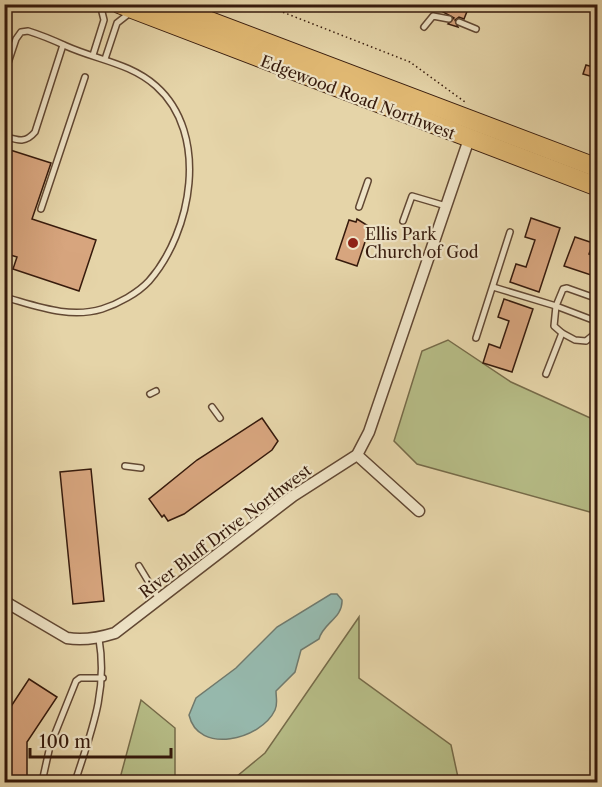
<svg xmlns="http://www.w3.org/2000/svg" width="602" height="787" viewBox="0 0 602 787" font-family="'Libre Caslon Text',serif">
  <style>
    .green { fill: #b6bc86; stroke: #766b49; stroke-width: 1.5 }
    .water { fill: #96b8ac; stroke: #70796c; stroke-width: 1.5 }
    .building { fill: #d7a57e; stroke: #361a0c; stroke-width: 1.5 }
    .lines { fill: none; stroke-linecap: round; stroke-linejoin: round }
    .service-casing { stroke: #624833; stroke-width: 8 }
    .minor-casing { stroke: #624833; stroke-width: 13 }
    .primary-casing { stroke: #361a0c; stroke-width: 20 }
    .path { stroke: #361a0c; stroke-width: 1.5; stroke-dasharray: 1.5 3; stroke-linecap: butt }
    .service { stroke: #eee3c6; stroke-width: 5 }
    .minor { stroke: #eee3c6; stroke-width: 10 }
    .primary { stroke: #e2ba74; stroke-width: 18 }
    .poi-dot { fill: #8f2418; stroke: #eee3c6; stroke-width: 2 }
    .labels { text-anchor: middle; stroke-width: 4.5; stroke-linejoin: round; paint-order: stroke }
    .street-label { font-size: 16px; fill: #361a0c; stroke: #eee3c6 }
    .poi-label { font-size: 16px; fill: #361a0c; stroke: #eee3c6; text-anchor: start }
  </style>
  <rect width="100%" height="100%" fill="#e5d4a8"/>
  <filter id="stains"><feTurbulence type="fractalNoise" baseFrequency=".00333" numOctaves="4"/><feColorMatrix values="0 0 0 0 .2 0 0 0 0 .09 0 0 0 0 .02 0 0 0 .5 -.17"/></filter>
  <radialGradient id="worn" r=".72"><stop offset=".6" stop-color="#630" stop-opacity="0"/><stop offset="1" stop-color="#630" stop-opacity=".3"/></radialGradient>
  <g class="green">
    <polygon points="448,340 511,382 597,421 597,514 417,464 394,441 422,351"/>
    <polygon points="359,617 359,678 451,745 459,782 230,782 265,753"/>
    <polygon points="141,700 175,728 175,782 119,782"/>
  </g>
  <path class="water" d="M 331,594 L 337,594 L 342,600 C 343,618 323,623 319,639 L 301,650 L 295,672 L 276,691 C 276,698 278,704 275,710 C 261,740 198,755 189,715 L 196,698 L 236,668 L 277,627 Z"/>
  <g class="building">
    <polygon points="446,4 470,4 464,19 459,17 455,20 458,27 448,24 454,18 443,12"/>
    <polygon points="586,65 597,68 597,78 583,74"/>
    <polygon points="4,148 51,163 32,219 96,240 79,291 13,269 17,257 4,253"/>
    <polygon points="531,218 560,228 539,292 510,282 516,264 526,267 535,240 525,237"/>
    <polygon points="357,219 370,227 357,266 336,259 349,220 356,222"/>
    <polygon points="575,237 593,243 589,254 597,257 597,277 564,266"/>
    <polygon points="504,299 533,309 512,372 483,363 489,344 500,348 509,321 498,317"/>
    <polygon points="262,418 278,441 272,450 184,514 168,521 164,515 162,517 149,499 197,460"/>
    <polygon points="91,469 104,601 73,604 60,472"/>
    <polygon points="29,679 57,697 27,742 27,783 4,783 4,717"/>
  </g>
  <g class="lines">
    <g class="service-casing">
      <g id="service">
        <polyline points="459,22 476,29"/>
        <polyline points="424,27 433,16 449,19"/>
        <polyline points="93,55 104,20 100,4"/>
        <polyline points="105,59 117,23 131,12"/>
        <path d="M 4,75 L 16,39 L 21,32 L 28,31 C 41,35 53,40 66,46 C 97,60 130,63 156,86 C 210,134 192,232 149,281 C 138,293 118,304 102,309 C 69,319 37,306 4,297"/>
        <path d="M 4,136 C 17,140 25,144 35,132 L 63,45"/>
        <polyline points="359,207 368,181"/>
        <polyline points="41,209 85,77"/>
        <polyline points="403,221 412,196 446,206"/>
        <polyline points="493,287 556,306 598,322"/>
        <polyline points="562,333 575,340 586,341 598,331"/>
        <polyline points="476,338 510,232"/>
        <polyline points="546,374 562,333 554,326 556,306 563,289 567,288 598,299"/>
        <polyline points="150,394 156,391"/>
        <polyline points="212,407 220,418"/>
        <polyline points="125,466 141,468"/>
        <polyline points="139,566 159,599"/>
        <polyline points="42,782 50,746 76,681 80,678 103,678"/>
        <path d="M 75,782 C 91,732 108,692 99,639"/>
      </g>
    </g>
    <g class="minor-casing">
      <g id="minor">
        <polyline points="594,4 598,15"/>
        <polyline points="357,455 419,511"/>
        <path d="M 4,601 L 67,638 C 84,641 99,638 115,633 L 293,496 L 357,455 L 369,432 L 469,139"/>
      </g>
    </g>
    <g class="primary-casing">
      <g id="primary">
        <polyline points="119,4 598,187"/>
        <polyline points="165,4 598,168"/>
      </g>
    </g>
    <polyline class="path" points="262,4 410,62 465,102"/>
    <use href="#service" class="service"/>
    <use href="#minor" class="minor"/>
    <use href="#primary" class="primary"/>
  </g>
  <circle class="poi-dot" cx="353" cy="243" r="6"/>
  <g class="labels">
    <g class="street-label">
      <text transform="translate(358 97) rotate(21)" y="6">Edgewood Road Northwest</text>
      <text transform="translate(225 531) rotate(-37)" y="6">River Bluff Drive Northwest</text>
    </g>
    <g class="poi-label">
      <text x="365" y="240">Ellis Park<tspan x="365" dy="18">Church of God</tspan></text>
    </g>
  </g>
  <rect width="602" height="787" fill="none" stroke="#e5d4a8" stroke-width="24"/>
  <rect x="6" y="6" width="590" height="775" fill="none" stroke="#361a0c" stroke-width="3"/>
  <rect x="12" y="12" width="578" height="763" fill="none" stroke="#361a0c" stroke-width="1.5"/>
  <path d="M30 748v9h141v-9" fill="none" stroke="#361a0c" stroke-width="3"/>
  <text x="39" y="748" font-size="18" fill="#361a0c" stroke="#eee3c6" stroke-width="4.5" paint-order="stroke">100 m</text>
  <rect width="100%" height="100%" filter="url(#stains)"/>
  <rect width="100%" height="100%" fill="url(#worn)"/>
</svg>
